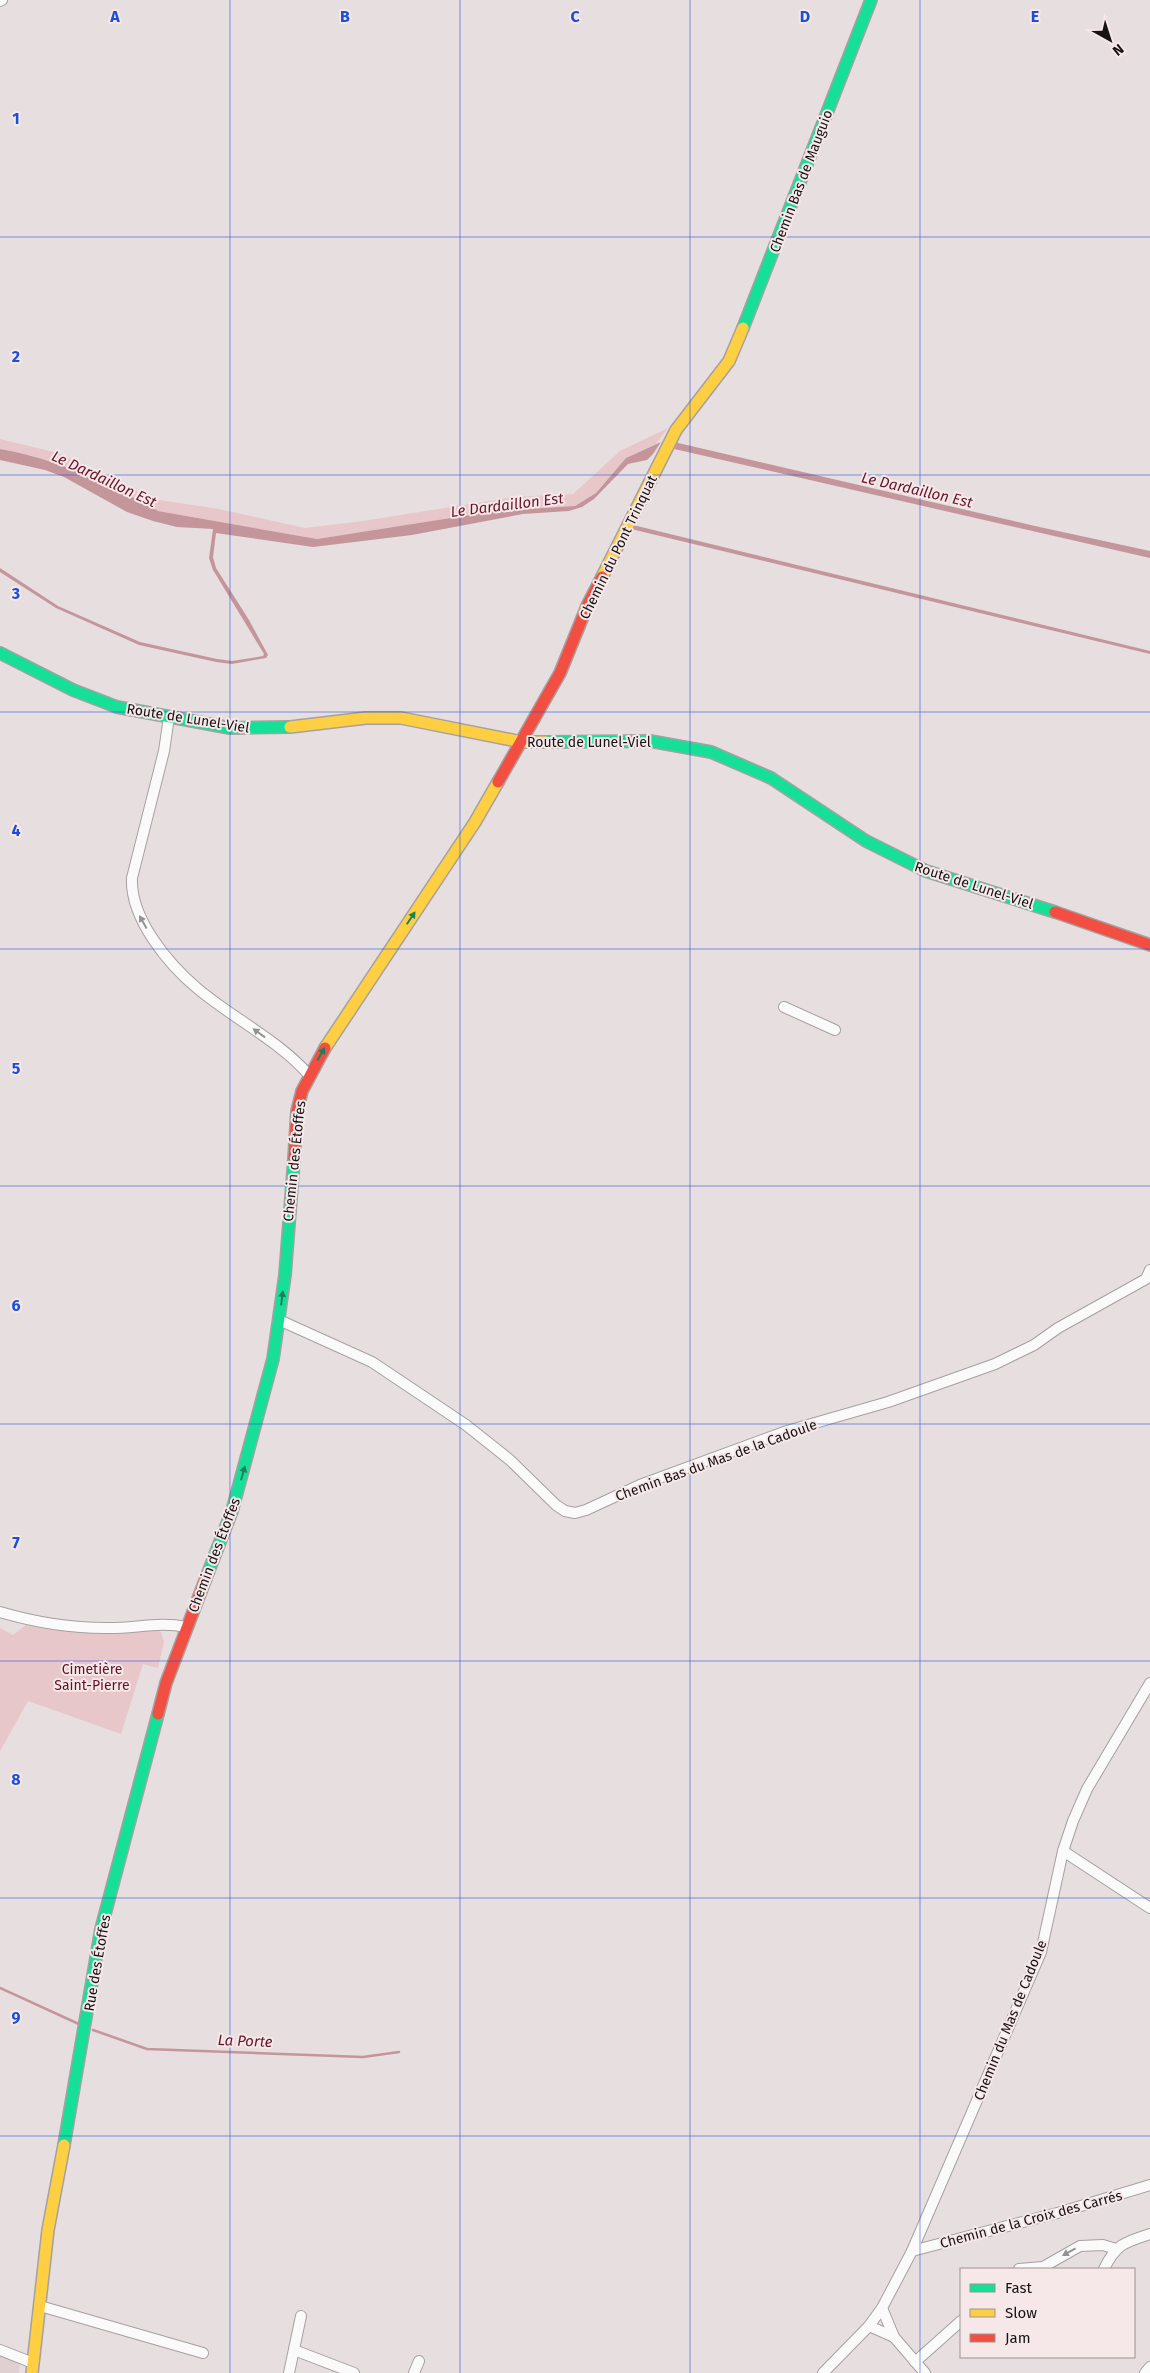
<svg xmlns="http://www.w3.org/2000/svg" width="1150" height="2373" viewBox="0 0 1150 2373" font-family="'Fira Sans',sans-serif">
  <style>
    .built { fill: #e0d0d2 }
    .green { fill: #e8c7cb }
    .water { fill: #c4969c }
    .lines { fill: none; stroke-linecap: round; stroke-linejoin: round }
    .stream { stroke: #c4969c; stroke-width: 2.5 }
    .street-casing { stroke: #a6a0a1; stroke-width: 12 }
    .fast-casing { stroke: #a6a0a1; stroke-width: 14 }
    .slow-casing { stroke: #a6a0a1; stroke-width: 14 }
    .jam-casing { stroke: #a6a0a1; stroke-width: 14 }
    .street { stroke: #fbfafa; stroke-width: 10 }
    .fast { stroke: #16e098; stroke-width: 11 }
    .slow { stroke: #ffcf43; stroke-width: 11 }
    .jam { stroke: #f24e42; stroke-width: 11 }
    .oneway { fill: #16835c }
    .oneway2 { fill: #949292 }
    .grid { fill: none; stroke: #1d4ed8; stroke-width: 1; stroke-opacity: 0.55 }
    .labels { text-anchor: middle; stroke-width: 4; stroke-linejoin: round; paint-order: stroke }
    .street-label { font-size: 14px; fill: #171213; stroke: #f6e8e9 }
    .park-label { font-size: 14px; fill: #601327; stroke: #f6e8e9 }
    .water-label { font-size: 15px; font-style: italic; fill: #631629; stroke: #f6e8e9 }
    .grid-label { font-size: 16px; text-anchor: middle; font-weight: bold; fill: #1d4ed8; stroke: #f6e8e9; stroke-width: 4; stroke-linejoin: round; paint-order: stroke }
  </style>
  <rect width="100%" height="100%" fill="#e6dedf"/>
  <polygon class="built" points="0,2355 20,2362 19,2373 0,2373"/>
  <g class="green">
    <path d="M 668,428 L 656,444 L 626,458 L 596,493 L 575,506 L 495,511 L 317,539 L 158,511 C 107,482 58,460 0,449 L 0,439 L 58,453 L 153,499 L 219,509 L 305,528 L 363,521 L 514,497 L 573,494 L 620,451 Z"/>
    <polygon points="26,1625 98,1634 154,1629 161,1632 164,1642 158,1668 143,1664 121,1734 28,1701 0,1751 0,1628 13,1635"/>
  </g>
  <g class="water">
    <path d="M 661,442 L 653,454 L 647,460 L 628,464 L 594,499 L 582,507 L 569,511 L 523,514 L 412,535 L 313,547 L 216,533 L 213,557 L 216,568 L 249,620 L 268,655 L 266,658 L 232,664 L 216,662 L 139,645 L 56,608 L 0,572 L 0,568 L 58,606 L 140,642 L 217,659 L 232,661 L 263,656 L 264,654 L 213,570 L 209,558 L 213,529 L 177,527 L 153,521 L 127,512 L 64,477 L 45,470 L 0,460 L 0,449 C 57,459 108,483 158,511 L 317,539 L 495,511 L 575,506 L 596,493 L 626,458 Z"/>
    <polygon points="674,442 1035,526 1150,551 1150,558 670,448"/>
    <polygon points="633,525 1150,651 1150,654 631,529"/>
  </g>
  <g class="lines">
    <g class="stream">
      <polyline points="0,1988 81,2025"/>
      <polyline points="93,2030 147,2049 363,2057 399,2052"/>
    </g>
    <g class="street-casing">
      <g id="street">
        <polyline points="0,1 2,0"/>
        <path d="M 169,717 L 164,751 L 132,878 C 130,918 168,964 198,989 C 234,1019 278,1040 309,1075"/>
        <polyline points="784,1007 835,1030"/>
        <polyline points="279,1320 372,1362 466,1425 510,1460 556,1505 565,1511 575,1513 586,1510 640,1485 787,1431 888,1402 995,1364 1034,1345 1058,1328 1146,1279 1150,1270"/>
        <path d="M 0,1612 C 34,1622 70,1628 106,1628 C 133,1629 159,1621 186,1627"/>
        <polyline points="1063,1851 1150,1908"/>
        <polyline points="912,2251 1061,2212 1150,2185"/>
        <polyline points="1019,2269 1043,2267 1080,2246 1103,2245 1116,2249"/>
        <path d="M 1104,2269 C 1116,2244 1125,2242 1150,2234"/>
        <polyline points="40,2306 203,2353"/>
        <polyline points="882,2308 894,2337 925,2373"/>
        <polyline points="869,2326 894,2337"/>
        <polyline points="0,2350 33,2363"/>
        <polyline points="294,2350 354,2373"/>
        <polyline points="915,2362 961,2321"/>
        <polyline points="289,2373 301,2316"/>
        <polyline points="414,2373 419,2361"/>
        <polyline points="823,2373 869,2326 882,2308 912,2251 1041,1952 1063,1851 1073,1821 1087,1789 1150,1683"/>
        <polyline points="1145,2373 1150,2367"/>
      </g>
    </g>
    <g class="fast-casing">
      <g id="fast">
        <polyline points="743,328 871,0"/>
        <polyline points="0,653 73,690 117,707 230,728 290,727"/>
        <polyline points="546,742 650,741 711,752 771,778 866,841 926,871 1055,912"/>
        <polyline points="206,1578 232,1511 273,1359 285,1275 294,1159"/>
        <polyline points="64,2145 101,1929 158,1714"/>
      </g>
    </g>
    <g class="slow-casing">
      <g id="slow">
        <polyline points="602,577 676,430 729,361 743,328"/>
        <polyline points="290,727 366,718 401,718 522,742 546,742"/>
        <polyline points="325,1048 475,822 498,782"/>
        <polyline points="32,2373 48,2230 64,2145"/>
      </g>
    </g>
    <g class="jam-casing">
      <g id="jam">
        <polyline points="498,782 560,673 588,604 602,577"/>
        <polyline points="1055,912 1150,945"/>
        <polyline points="294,1159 297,1111 302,1091 325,1048"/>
        <polyline points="158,1714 166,1683 206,1578"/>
      </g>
    </g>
    <use href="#street" class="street"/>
    <use href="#fast" class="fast"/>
    <use href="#slow" class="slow"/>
    <use href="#jam" class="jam"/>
  </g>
  <defs><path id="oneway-solid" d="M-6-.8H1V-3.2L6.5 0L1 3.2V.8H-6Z" transform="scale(1.25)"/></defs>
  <g class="oneway">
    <use href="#oneway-solid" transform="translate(411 918) rotate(-56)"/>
    <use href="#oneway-solid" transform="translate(321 1054) rotate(-61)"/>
    <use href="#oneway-solid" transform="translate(282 1298) rotate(-83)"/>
    <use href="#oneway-solid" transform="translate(243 1473) rotate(-74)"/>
  </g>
  <g class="oneway2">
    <use href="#oneway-solid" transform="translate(143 922) rotate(-119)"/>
    <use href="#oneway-solid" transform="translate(259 1033) rotate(-144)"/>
    <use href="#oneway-solid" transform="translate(1069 2252) rotate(151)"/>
  </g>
  <path class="grid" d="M 230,0 L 230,2373M 460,0 L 460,2373M 690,0 L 690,2373M 920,0 L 920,2373M 0,237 L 1150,237M 0,475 L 1150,475M 0,712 L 1150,712M 0,949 L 1150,949M 0,1186 L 1150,1186M 0,1424 L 1150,1424M 0,1661 L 1150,1661M 0,1898 L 1150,1898M 0,2136 L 1150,2136"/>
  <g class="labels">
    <g class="street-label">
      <text transform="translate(801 181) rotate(-69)" y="5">Chemin Bas de Mauguio</text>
      <text transform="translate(618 547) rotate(-64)" y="5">Chemin du Pont Trinquat</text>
      <text transform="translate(188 718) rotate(9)" y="5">Route de Lunel-Viel</text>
      <text x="589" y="747">Route de Lunel-Viel</text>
      <text transform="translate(974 885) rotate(18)" y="5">Route de Lunel-Viel</text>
      <text transform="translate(294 1161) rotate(-84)" y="5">Chemin des Étoffes</text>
      <text transform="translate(716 1460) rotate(-20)" y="5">Chemin Bas du Mas de la Cadoule</text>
      <text transform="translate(214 1555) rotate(-69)" y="5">Chemin des Étoffes</text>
      <text transform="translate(97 1963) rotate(-80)" y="5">Rue des Étoffes</text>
      <text transform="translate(1010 2020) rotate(-68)" y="5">Chemin du Mas de Cadoule</text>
      <text transform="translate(1031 2219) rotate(-15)" y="5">Chemin de la Croix des Carrés</text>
    </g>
    <g class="park-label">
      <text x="92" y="1674">Cimetière<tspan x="92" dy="16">Saint-Pierre</tspan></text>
    </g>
    <g class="water-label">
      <text transform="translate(104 479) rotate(25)" y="5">Le Dardaillon Est</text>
      <text transform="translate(917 490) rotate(13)" y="5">Le Dardaillon Est</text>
      <text transform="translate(507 505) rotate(-7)" y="5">Le Dardaillon Est</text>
      <text transform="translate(245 2041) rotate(2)" y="5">La Porte</text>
    </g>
  </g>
  <g class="grid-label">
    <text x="115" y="22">A</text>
    <text x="345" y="22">B</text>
    <text x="575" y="22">C</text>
    <text x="805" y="22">D</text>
    <text x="1035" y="22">E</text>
    <text x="16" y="124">1</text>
    <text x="16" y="362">2</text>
    <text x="16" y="599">3</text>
    <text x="16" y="836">4</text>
    <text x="16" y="1074">5</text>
    <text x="16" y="1311">6</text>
    <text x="16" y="1548">7</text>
    <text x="16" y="1785">8</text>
    <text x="16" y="2023">9</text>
  </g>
  <rect x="960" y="2268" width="175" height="90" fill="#f6e8e9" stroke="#9d9293"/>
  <rect x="970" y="2284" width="25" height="8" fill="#16e098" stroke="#9d9293"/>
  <text x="1005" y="2293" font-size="15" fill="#171213">Fast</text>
  <rect x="970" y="2309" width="25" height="8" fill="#ffcf43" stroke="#9d9293"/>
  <text x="1005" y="2318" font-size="15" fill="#171213">Slow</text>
  <rect x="970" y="2334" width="25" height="8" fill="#f24e42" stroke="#9d9293"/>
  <text x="1005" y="2343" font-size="15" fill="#171213">Jam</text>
  <g transform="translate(1110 40) rotate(141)" stroke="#f6e8e9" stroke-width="4" paint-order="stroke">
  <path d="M0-4L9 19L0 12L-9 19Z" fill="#171213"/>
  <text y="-8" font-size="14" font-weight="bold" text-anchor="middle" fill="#171213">N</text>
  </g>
</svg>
